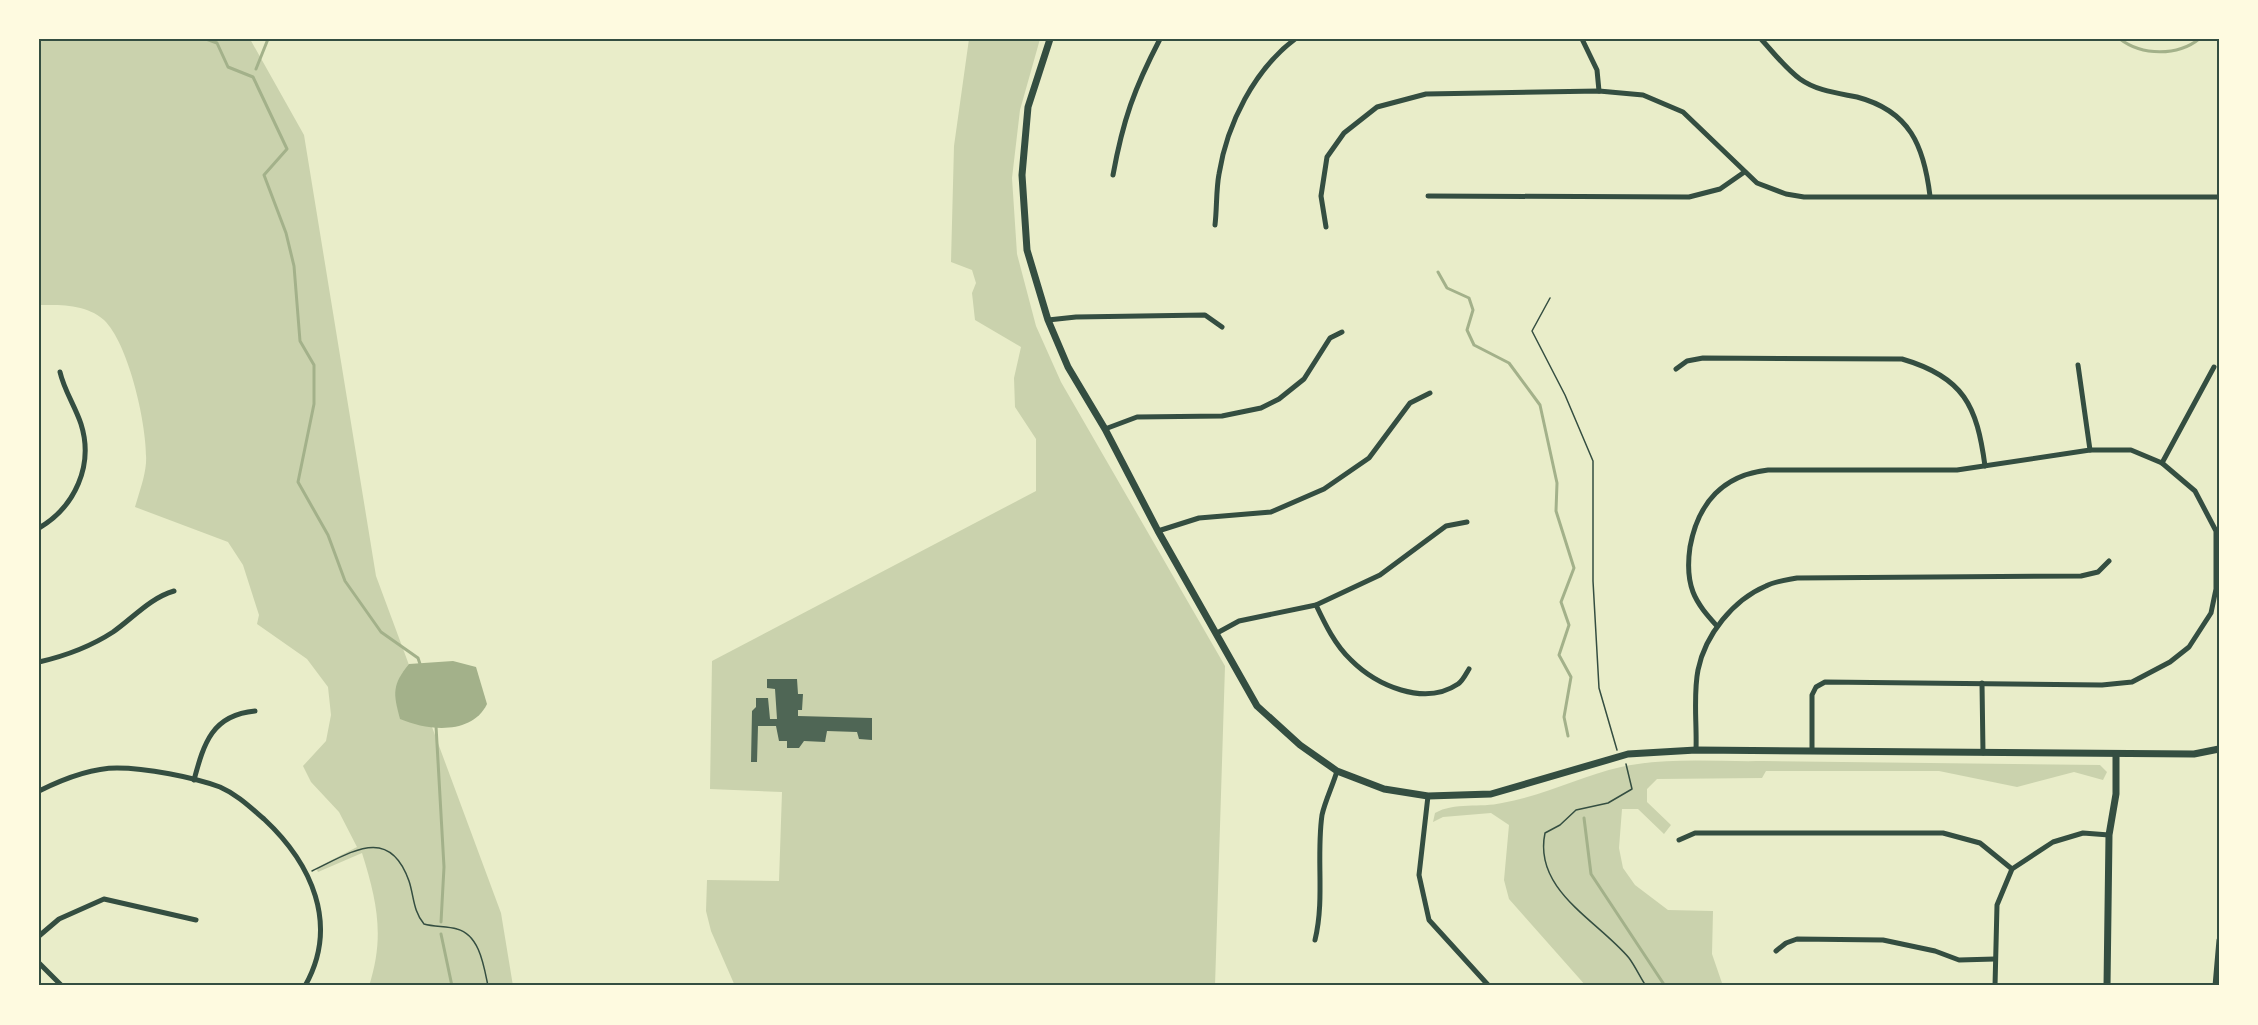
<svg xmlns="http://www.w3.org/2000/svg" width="2258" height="1025" viewBox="0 0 2258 1025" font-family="'Exo 2',sans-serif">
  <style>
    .green { fill: #cad2ad }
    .water { fill: #a3b18a }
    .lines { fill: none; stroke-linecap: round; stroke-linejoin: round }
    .stream { stroke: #a3b18a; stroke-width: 3 }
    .building { fill: #4f6655 }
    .path { stroke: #344e41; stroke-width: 1.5 }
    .minor { stroke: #344e41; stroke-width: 5 }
    .tertiary { stroke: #344e41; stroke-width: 7 }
    .neatline { fill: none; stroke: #344e41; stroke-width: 2 }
  </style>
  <rect width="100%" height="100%" fill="#e9edc9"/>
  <g class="green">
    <path d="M 39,39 L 250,39 L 304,135 L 376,576 L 501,913 L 513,986 L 369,986 C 385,937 377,901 362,853 L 318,872 L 316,868 L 357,847 L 339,812 L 311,782 L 303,766 L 326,741 L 331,715 L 328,687 L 307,659 L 257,624 L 259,615 L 243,565 L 228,542 L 135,507 C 139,493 145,477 146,463 C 148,428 129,344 104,320 C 86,304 61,305 39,305 Z"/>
    <polygon points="969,39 1040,39 1020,110 1012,178 1017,254 1036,326 1061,382 1225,666 1215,986 735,986 711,931 706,911 707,880 779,881 782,792 710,789 712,661 1036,491 1036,439 1015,407 1014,378 1021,347 975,320 972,293 976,283 972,270 951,262 954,146"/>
    <path d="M 1763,761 L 2100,765 L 2107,772 L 2103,780 L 2074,772 L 2017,787 L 1939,771 L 1766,771 L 1762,778 L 1657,779 L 1647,789 L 1647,802 L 1671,825 L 1664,834 L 1638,809 L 1622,809 L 1619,848 L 1623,868 L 1635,885 L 1668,910 L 1713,911 L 1712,954 L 1723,986 L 1586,986 L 1509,899 L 1504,880 L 1509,825 L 1491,813 L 1443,817 L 1433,822 L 1435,813 C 1454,802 1481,808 1502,803 C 1543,796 1581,776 1621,767 C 1666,757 1716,762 1763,761 Z"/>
  </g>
  <path class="water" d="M 453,661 L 476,667 L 487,704 C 472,735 428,731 400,719 C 393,693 392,685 409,664 Z"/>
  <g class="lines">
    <g class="stream">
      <polyline points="206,39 217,43 228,67 253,77 287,149 264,175 286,233 294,266 300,341 314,365 314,404 298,482 328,535 345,581 381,632 418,658 420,664"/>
      <path d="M 2120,39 C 2142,56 2178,56 2199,39"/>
      <polyline points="256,69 268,39"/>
      <polyline points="1438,272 1447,288 1469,298 1473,310 1467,330 1474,345 1509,363 1540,405 1557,483 1556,511 1574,568 1561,602 1569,625 1559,655 1571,677 1564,717 1568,736"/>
      <polyline points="436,726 444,867 441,922"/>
      <polyline points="1584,818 1591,874 1665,986"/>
      <polyline points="441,934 452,986"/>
    </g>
  </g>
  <polygon class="building" points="767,679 797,679 798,694 803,694 802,710 798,710 798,716 872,718 872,740 859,739 857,732 827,731 825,742 804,741 799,748 787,748 787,741 779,741 776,726 758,726 757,762 751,762 752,711 756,707 756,698 768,698 770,719 777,719 775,689 767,688"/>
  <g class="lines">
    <g class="path">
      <polyline points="1550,298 1532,331 1565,395 1593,461 1593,581 1599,688 1617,750"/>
      <path d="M 1626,764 L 1632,789 L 1608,803 L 1576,810 L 1560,825 L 1545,833 C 1533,890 1597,920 1629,958 C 1635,966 1640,977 1646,986"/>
      <path d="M 312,871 C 350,853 389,824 409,881 C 414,896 413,911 424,924 C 434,927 447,926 457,929 C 480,935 484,967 488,986"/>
    </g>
    <g class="minor">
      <polyline points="1582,39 1597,70 1599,91"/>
      <path d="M 1761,39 C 1773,52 1786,69 1800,79 C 1817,91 1837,93 1857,97 C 1910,111 1924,146 1930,196"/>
      <path d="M 1113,175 C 1123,120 1134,89 1160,39"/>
      <polyline points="1428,196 1689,197 1720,189 1743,173"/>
      <path d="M 1215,225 C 1217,208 1216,190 1219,174 C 1227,124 1254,70 1295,39"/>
      <polyline points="1326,227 1321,196 1327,157 1344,133 1377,107 1426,94 1599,91 1643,95 1683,112 1757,183 1786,194 1804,197 2219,197"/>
      <polyline points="1048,320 1076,317 1205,315 1222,327"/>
      <polyline points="2078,365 2090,450"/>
      <path d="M 1676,369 L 1687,361 L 1703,358 L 1902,359 C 1964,377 1977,406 1985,466"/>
      <polyline points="1105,429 1137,417 1222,416 1261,408 1279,399 1304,379 1330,338 1342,332"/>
      <polyline points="2162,463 2214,367"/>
      <path d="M 39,528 C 75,507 94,465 81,424 C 75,406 64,390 60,372"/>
      <polyline points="1158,531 1199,518 1271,512 1324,489 1369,458 1410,403 1430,393"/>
      <path d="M 1316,605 C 1325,624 1335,645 1351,660 C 1376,685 1424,707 1458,684 C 1462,682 1466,674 1469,669"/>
      <path d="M 1717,626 C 1708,616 1698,605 1693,592 C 1688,579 1688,561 1690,547 C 1698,503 1723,475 1768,470 L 1957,470 L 2090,450 L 2131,450 L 2162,463 L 2195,491 L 2216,531 L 2216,589 L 2211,613 L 2189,647 L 2170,662 L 2132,682 L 2102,685 L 1825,682 L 1816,687 L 1812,695 L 1812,751"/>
      <polyline points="1217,633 1239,621 1316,605 1380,575 1446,526 1467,522"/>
      <path d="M 39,662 C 65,656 90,647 113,632 C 133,618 150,598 174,591"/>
      <polyline points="1982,683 1983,753"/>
      <path d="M 1696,750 C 1697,724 1693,695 1698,670 C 1705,635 1733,600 1766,586 C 1775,581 1787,580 1797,578 L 2081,576 L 2098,572 L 2109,561"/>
      <path d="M 194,780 C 204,743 212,715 255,711"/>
      <path d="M 39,791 C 61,780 92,768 117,768 C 146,768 193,777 220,787 C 238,795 250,807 264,819 C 311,863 340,924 305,986"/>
      <polyline points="1428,796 1419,875 1429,920 1489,986"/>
      <polyline points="1679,840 1695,833 1943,833 1980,843 2012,869"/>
      <polyline points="39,936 59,919 104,899 196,920"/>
      <path d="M 1315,940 C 1325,899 1316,857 1322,815 C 1325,801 1333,785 1337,771"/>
      <polyline points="1776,951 1786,943 1797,939 1883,940 1935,951 1959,960 1995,959"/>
      <polyline points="39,963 62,986"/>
      <polyline points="1995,986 1997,905 2012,869 2053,842 2083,833 2109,835"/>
      <polyline points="2215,986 2219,940"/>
    </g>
    <g class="tertiary">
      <polyline points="1050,39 1028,107 1022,175 1027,250 1048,320 1068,367 1105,429 1158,531 1257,706 1300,745 1337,771 1384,789 1428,796 1491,794 1628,754 1696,750 2194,754 2219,749"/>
      <polyline points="2107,986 2109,835 2116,794 2116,754"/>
    </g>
  </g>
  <rect width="2258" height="1025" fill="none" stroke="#fefae0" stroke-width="81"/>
  <rect x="40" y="40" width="2178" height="944" class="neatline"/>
</svg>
